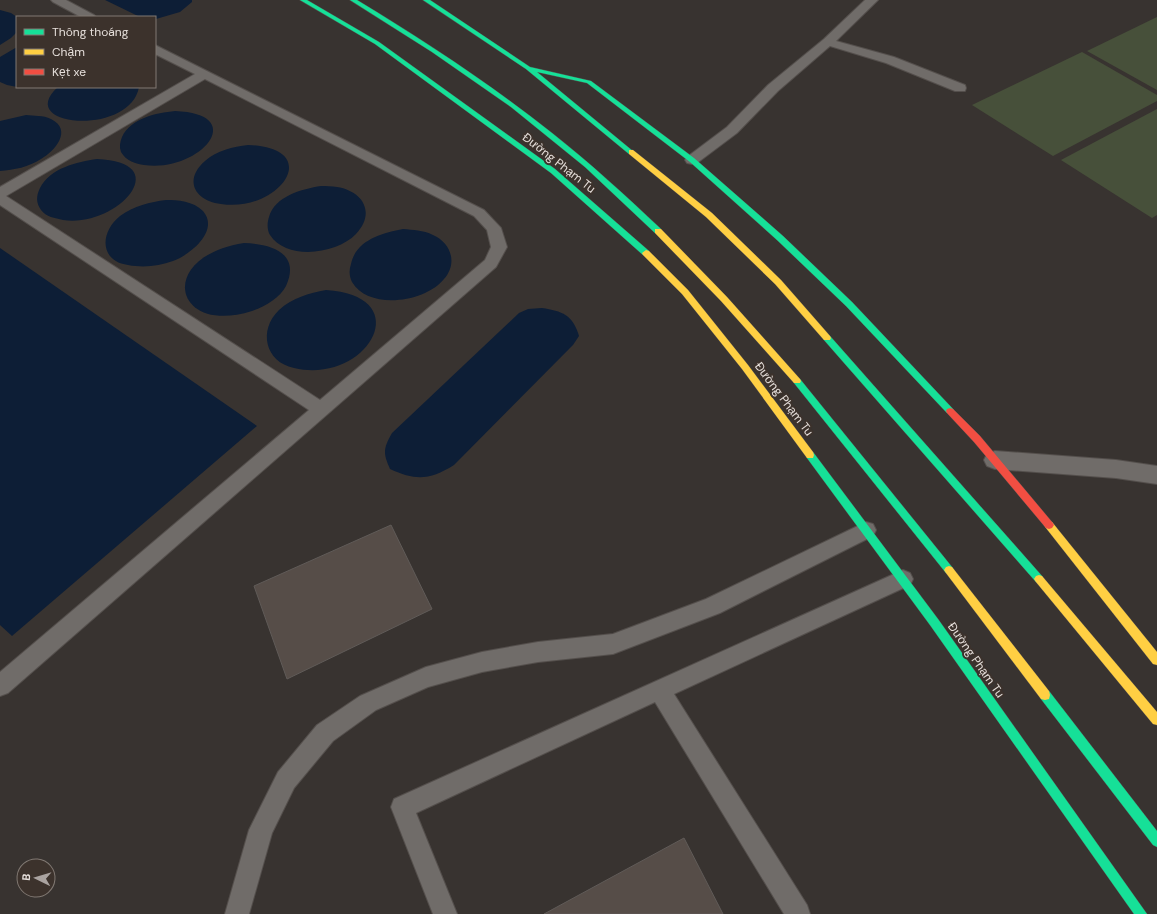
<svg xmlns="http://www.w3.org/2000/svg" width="1157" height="914" viewBox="0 0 1157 914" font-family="'DM Sans',sans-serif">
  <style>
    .green { fill: #47503a }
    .water { fill: #0d1e36 }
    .building { fill: #564d48; stroke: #605b58 }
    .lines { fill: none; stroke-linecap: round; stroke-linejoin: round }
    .lane-casing { stroke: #544f4c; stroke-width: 2 }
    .street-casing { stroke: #544f4c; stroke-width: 2 }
    .fast-casing { stroke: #544f4c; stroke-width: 1 }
    .slow-casing { stroke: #544f4c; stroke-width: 1 }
    .jam-casing { stroke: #544f4c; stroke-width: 1 }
    .lane { fill: #706c69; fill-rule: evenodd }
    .street { fill: #706c69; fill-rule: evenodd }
    .fast { fill: #16e098; fill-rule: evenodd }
    .slow { fill: #ffcf43; fill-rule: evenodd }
    .jam { fill: #f24e42; fill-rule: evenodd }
    .labels { text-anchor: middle; stroke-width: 4; stroke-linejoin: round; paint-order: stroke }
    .street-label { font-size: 12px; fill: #e7e0dc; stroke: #3c322c }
  </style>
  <rect width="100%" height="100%" fill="#383330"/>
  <g class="green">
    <polygon points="1157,17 1157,90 1087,51"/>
    <polygon points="1082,52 1157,95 1157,101 1053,156 972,105"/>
    <polygon points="1157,109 1157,215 1152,218 1061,160"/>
  </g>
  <g class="water">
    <polygon points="105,0 192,0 192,2 180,12 156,19 155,17 140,17"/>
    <polygon points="0,10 11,13 17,17 17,32 11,38 0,45"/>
    <polygon points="17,47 17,87 7,85 0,82 0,57"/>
    <path d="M 58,87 L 139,87 C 130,137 13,127 58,87 Z"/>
    <path d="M 175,111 C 251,114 199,173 144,165 C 136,164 126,161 121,152 C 119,147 120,142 122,137 C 131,118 156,113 175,111 Z"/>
    <path d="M 26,115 C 34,116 43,115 51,119 C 73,130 55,151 41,159 C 29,167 14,170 0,171 L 0,121 Z"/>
    <path d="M 248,145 C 326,148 279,213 221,204 C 195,201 183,180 205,161 C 217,150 233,147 248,145 Z"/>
    <path d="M 97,159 C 177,162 117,228 63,220 C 55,218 46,217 41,210 C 36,203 36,196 40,188 C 50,168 77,162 97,159 Z"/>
    <path d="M 321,186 C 326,186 332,186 337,187 C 363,191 376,213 356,234 C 337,254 287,261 270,235 C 267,230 267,223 269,217 C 275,196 302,189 321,186 Z"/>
    <path d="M 166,200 C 178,200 193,201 203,211 C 220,231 190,255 173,261 C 159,266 144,268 128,265 C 99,261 100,232 120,216 C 134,206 150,202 166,200 Z"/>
    <path d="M 403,229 C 413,230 423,230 433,235 C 451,243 458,263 444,279 C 426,302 369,311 352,282 C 349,276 349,270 351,264 C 356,240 382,233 403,229 Z"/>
    <path d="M 244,243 C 271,244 301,253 286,286 C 280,298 264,307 252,311 C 174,336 155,257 244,243 Z"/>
    <polygon points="0,248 257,426 12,636 0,625"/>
    <path d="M 326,290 C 419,296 367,385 294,368 C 265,362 258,330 279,310 C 292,298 309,293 326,290 Z"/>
    <path d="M 542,308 C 562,311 573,315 579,336 L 573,345 L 454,465 C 430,480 416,481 390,469 C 383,453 383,449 392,433 L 519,313 L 528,309 Z"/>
  </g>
  <g class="building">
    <polygon points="391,525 432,609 287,679 254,586"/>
    <polygon points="684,838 723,914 544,914"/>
  </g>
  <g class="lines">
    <g class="lane-casing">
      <g id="lane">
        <polygon points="51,0 66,0 94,15 96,17 81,17 53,2"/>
        <polygon points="865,0 878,0 836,41 894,57 965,85 966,88 965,91 955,91 886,63 830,46 778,91 737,133 697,163 692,164 687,163 685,160 687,157 727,127 768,85 824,39"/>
        <path d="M 155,45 L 484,210 L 501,228 L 507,247 L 496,267 L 8,693 L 0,696 L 0,672 L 309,410 L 0,205 L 0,187 L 195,74 L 155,54 ZM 205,79 L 474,216 L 487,230 L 491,247 L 485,260 L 320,400 L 6,196 Z"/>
        <polygon points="866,522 873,524 876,530 873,536 720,613 613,654 538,662 482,672 428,687 376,710 333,741 294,788 272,833 249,914 225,914 249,830 278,772 317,725 360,696 426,667 482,652 538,642 613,634 706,599"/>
        <polygon points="903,570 910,573 913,579 910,585 674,694 807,905 810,914 784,914 655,702 416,813 457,914 433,914 391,807 394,799"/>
      </g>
    </g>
    <g class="street-casing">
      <polygon id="street" points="995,451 1116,460 1157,466 1157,484 1116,478 995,469 987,466 984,460 987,454"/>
    </g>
    <g class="fast-casing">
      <g id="fast">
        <polygon points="300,0 307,0 379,42 555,169 649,251 649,255 643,255 551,173 375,44"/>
        <path d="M 350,0 L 357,0 C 425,41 490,84 552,133 C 590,163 626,196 661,229 L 661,233 L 655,233 L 585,167 L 511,107 L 432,52 Z"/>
        <polygon points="423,0 430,0 530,67 591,81 694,158 783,236 852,302 953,409 954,411 953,413 947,413 846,306 777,240 690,162 587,83 537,72 634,152 631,154 629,154 526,69"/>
        <polygon points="827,335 830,336 1042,576 1044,579 1042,582 1039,583 1036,582 824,340 823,338"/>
        <polygon points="797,378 800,379 952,567 954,570 952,573 949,574 946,573 794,383 793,381"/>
        <polygon points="810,451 813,452 938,619 1147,914 1134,914 930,625 807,458 806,455 807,452"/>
        <polygon points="1045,690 1049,691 1157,831 1157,847 1153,845 1041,699 1040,695 1041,691"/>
      </g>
    </g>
    <g class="slow-casing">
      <g id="slow">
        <polygon points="629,150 633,150 712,213 781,280 830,336 831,338 830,340 824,340 775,284 706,217 629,154"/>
        <polygon points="655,229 661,229 727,297 800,379 801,381 800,383 794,383 721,301 655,233"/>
        <polygon points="646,250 649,251 688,290 748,365 813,452 814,455 813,458 807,458 742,369 682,294 643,255 642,253"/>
        <polygon points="1049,521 1052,522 1157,652 1157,665 1153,664 1046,528 1044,525 1046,522"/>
        <polygon points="949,566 952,567 1049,691 1050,695 1049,699 1045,700 1041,699 946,573 944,570 946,567"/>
        <polygon points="1039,575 1042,576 1157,712 1157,725 1153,724 1036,582 1034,579 1036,576"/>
      </g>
    </g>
    <g class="jam-casing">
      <polygon id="jam" points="950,408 953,409 980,436 1052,522 1054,525 1052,528 1049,529 1046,528 974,442 947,413 946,411 947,409"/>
    </g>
    <use href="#lane" class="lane"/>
    <use href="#street" class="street"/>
    <use href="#fast" class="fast"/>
    <use href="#slow" class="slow"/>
    <use href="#jam" class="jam"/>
  </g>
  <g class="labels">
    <g class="street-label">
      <text transform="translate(559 163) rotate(38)" y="4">Đường Phạm Tu</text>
      <text transform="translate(784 399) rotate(53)" y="4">Đường Phạm Tu</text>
      <text transform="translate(976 660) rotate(55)" y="4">Đường Phạm Tu</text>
    </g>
  </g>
  <rect x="16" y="16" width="140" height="72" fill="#3c322c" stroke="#807872"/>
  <rect x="24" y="29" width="20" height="6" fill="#16e098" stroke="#807872"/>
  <text x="52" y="36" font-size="12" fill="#e7e0dc">Thông thoáng</text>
  <rect x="24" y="49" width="20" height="6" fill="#ffcf43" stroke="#807872"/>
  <text x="52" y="56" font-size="12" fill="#e7e0dc">Chậm</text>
  <rect x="24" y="69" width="20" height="6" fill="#f24e42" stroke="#807872"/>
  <text x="52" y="76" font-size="12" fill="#e7e0dc">Kẹt xe</text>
  <g transform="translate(36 878) rotate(275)"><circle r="19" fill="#3c322c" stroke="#807872"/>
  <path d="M0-3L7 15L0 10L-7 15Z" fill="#aaa3a0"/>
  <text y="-6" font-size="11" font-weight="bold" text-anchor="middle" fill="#e7e0dc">B</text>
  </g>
</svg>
